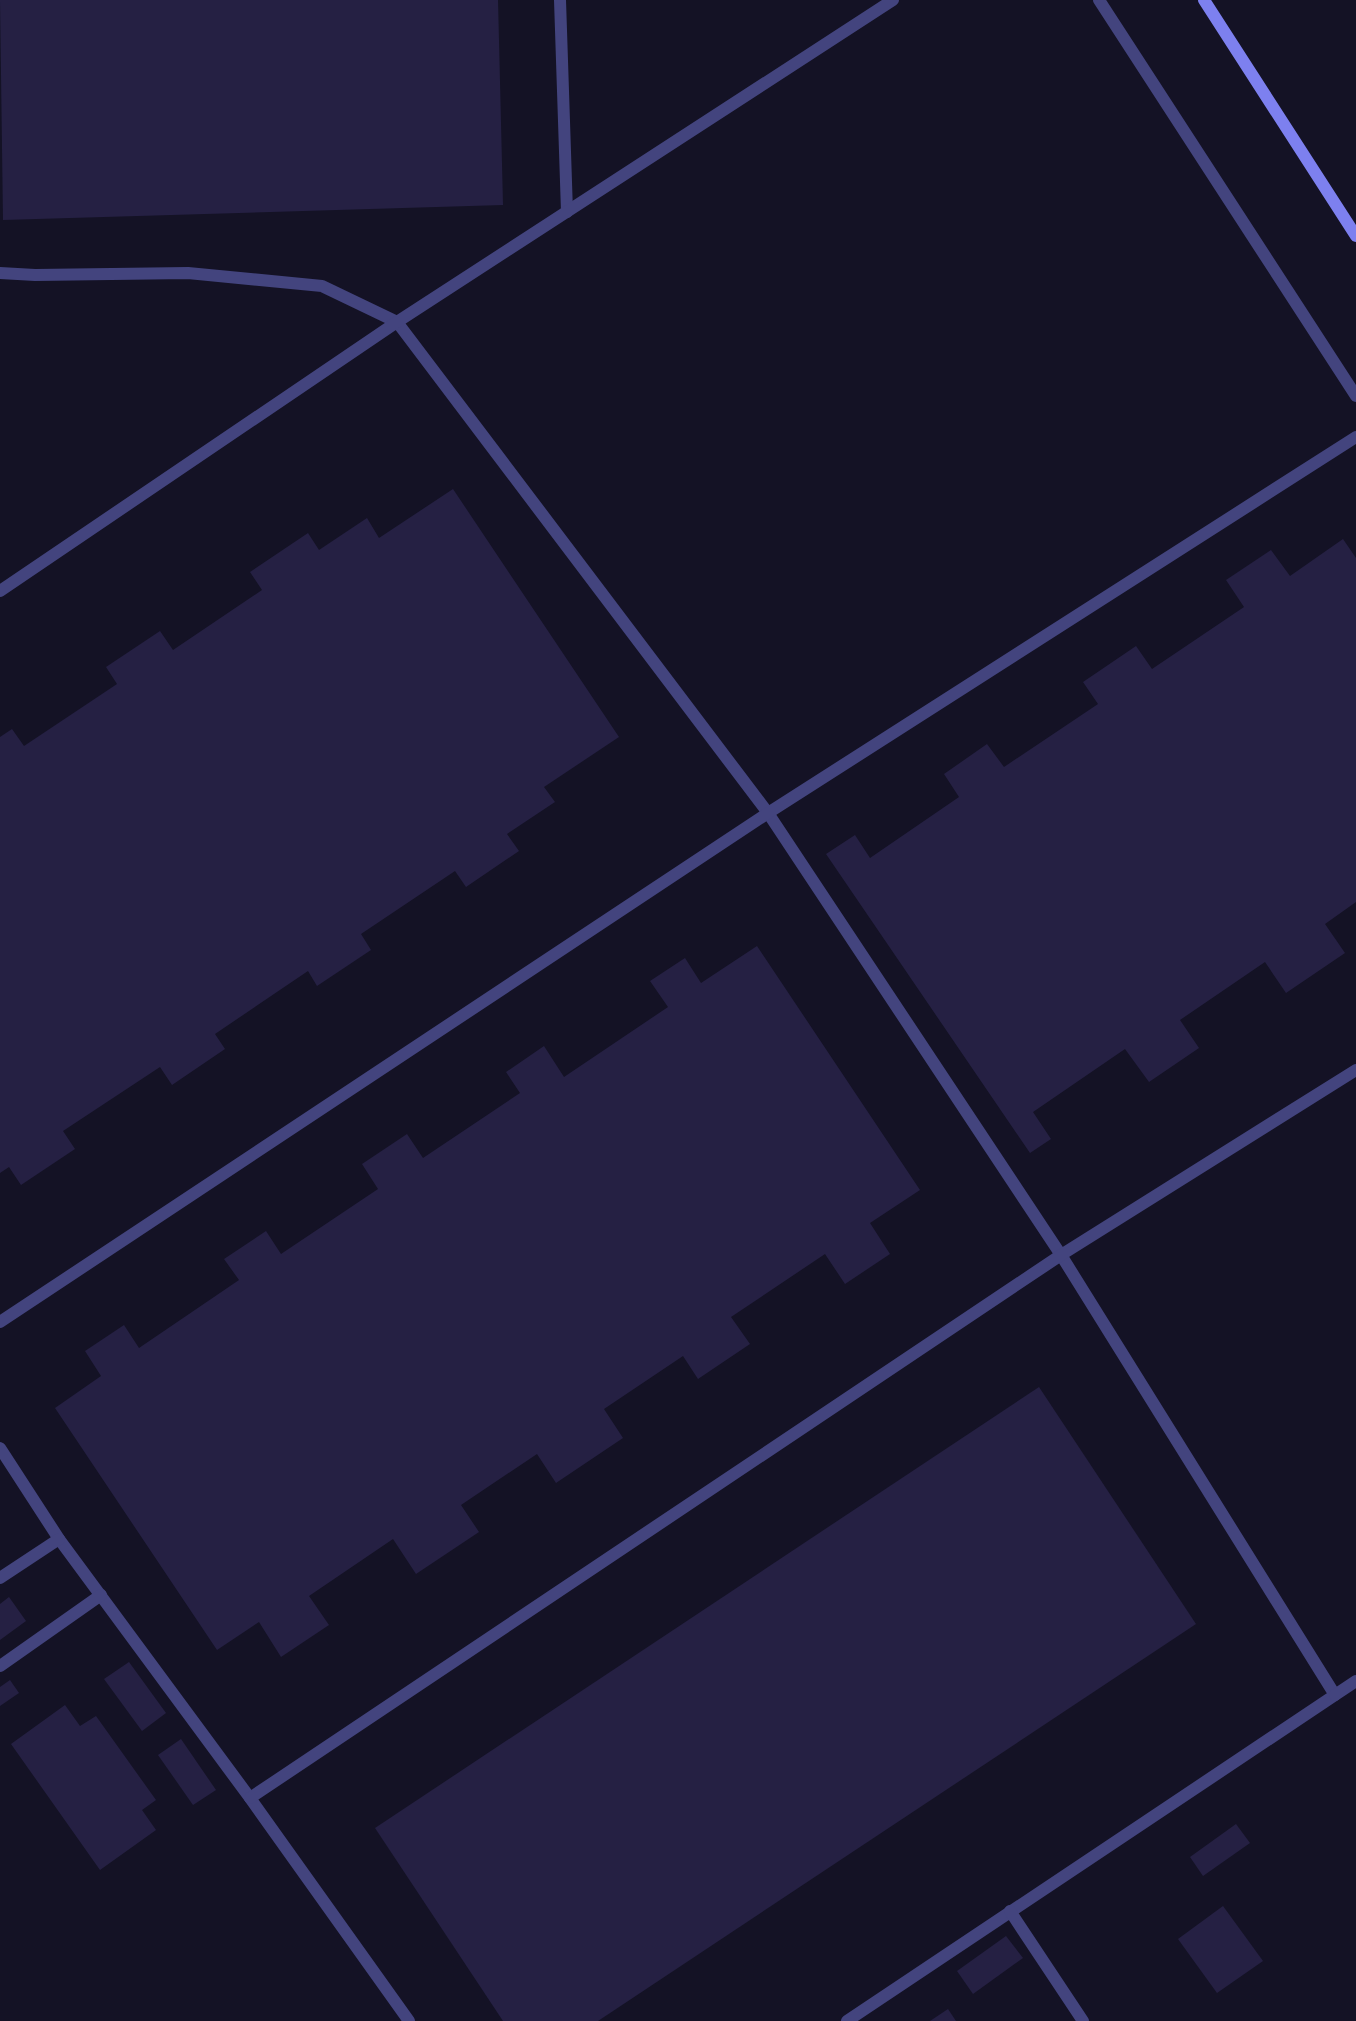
<svg xmlns="http://www.w3.org/2000/svg" width="1356" height="2021" viewBox="0 0 1356 2021" font-family="Quicksand,sans-serif">
  <style>
    .building { fill: #252043 }
    .lines { fill: none; stroke-linecap: round; stroke-linejoin: round }
    .lane { stroke: #43447e; stroke-width: 12 }
    .secondary { stroke: #7d80ef; stroke-width: 12 }
  </style>
  <rect width="100%" height="100%" fill="#141225"/>
  <g class="building">
    <polygon points="0,0 498,0 503,205 3,220"/>
    <polygon points="453,489 619,737 544,787 555,802 507,834 519,851 466,887 455,871 361,934 371,950 317,986 308,971 215,1034 225,1049 172,1085 160,1067 63,1131 75,1149 21,1185 9,1167 0,1173 0,737 12,729 24,746 117,684 106,667 160,631 173,650 262,590 250,572 308,533 319,550 367,518 379,538"/>
    <polygon points="1343,539 1356,558 1356,902 1325,924 1345,953 1286,993 1265,962 1180,1020 1199,1048 1149,1082 1125,1049 1033,1112 1051,1139 1030,1153 826,854 855,835 870,858 959,797 944,774 987,744 1004,767 1098,704 1083,682 1136,646 1152,669 1244,607 1226,580 1271,550 1290,576"/>
    <polygon points="757,946 920,1190 870,1223 890,1254 845,1284 825,1254 731,1317 750,1344 698,1379 683,1356 604,1409 623,1438 556,1483 537,1454 461,1505 479,1532 416,1574 393,1539 309,1596 329,1625 281,1657 259,1622 217,1650 55,1408 101,1376 85,1351 124,1325 139,1348 239,1280 224,1259 266,1231 281,1254 378,1189 362,1164 407,1134 423,1158 520,1093 506,1072 544,1046 564,1077 668,1007 650,981 685,958 701,983"/>
    <polygon points="1039,1387 1196,1624 598,2021 503,2021 375,1828"/>
    <polygon points="9,1597 26,1621 0,1640 0,1604"/>
    <polygon points="129,1662 166,1713 142,1731 104,1679"/>
    <polygon points="10,1680 19,1693 0,1706 0,1687"/>
    <polygon points="65,1705 80,1726 96,1716 156,1800 142,1810 156,1830 100,1870 11,1744"/>
    <polygon points="181,1739 216,1790 193,1805 158,1755"/>
    <polygon points="1236,1824 1250,1843 1203,1876 1190,1857"/>
    <polygon points="1223,1906 1263,1961 1217,1993 1178,1939"/>
    <polygon points="1006,1936 1023,1958 973,1994 957,1971"/>
    <polygon points="948,2009 956,2021 930,2021"/>
  </g>
  <g class="lines">
    <g class="lane">
      <polyline points="560,0 567,212"/>
      <polyline points="1099,0 1356,396"/>
      <polyline points="0,273 35,275 188,273 322,286 397,322 768,813 1061,1255 1335,1695 847,2021"/>
      <polyline points="0,591 397,322 893,0"/>
      <polyline points="0,1322 768,813 1356,437"/>
      <polyline points="0,1448 59,1539 250,1798 409,2021"/>
      <polyline points="0,1578 59,1539"/>
      <polyline points="0,1666 101,1595"/>
      <polyline points="1335,1695 1356,1681"/>
      <polyline points="250,1798 1061,1255 1356,1070"/>
      <polyline points="1010,1911 1083,2021"/>
    </g>
    <polyline class="secondary" points="1204,0 1356,236"/>
  </g>
</svg>
